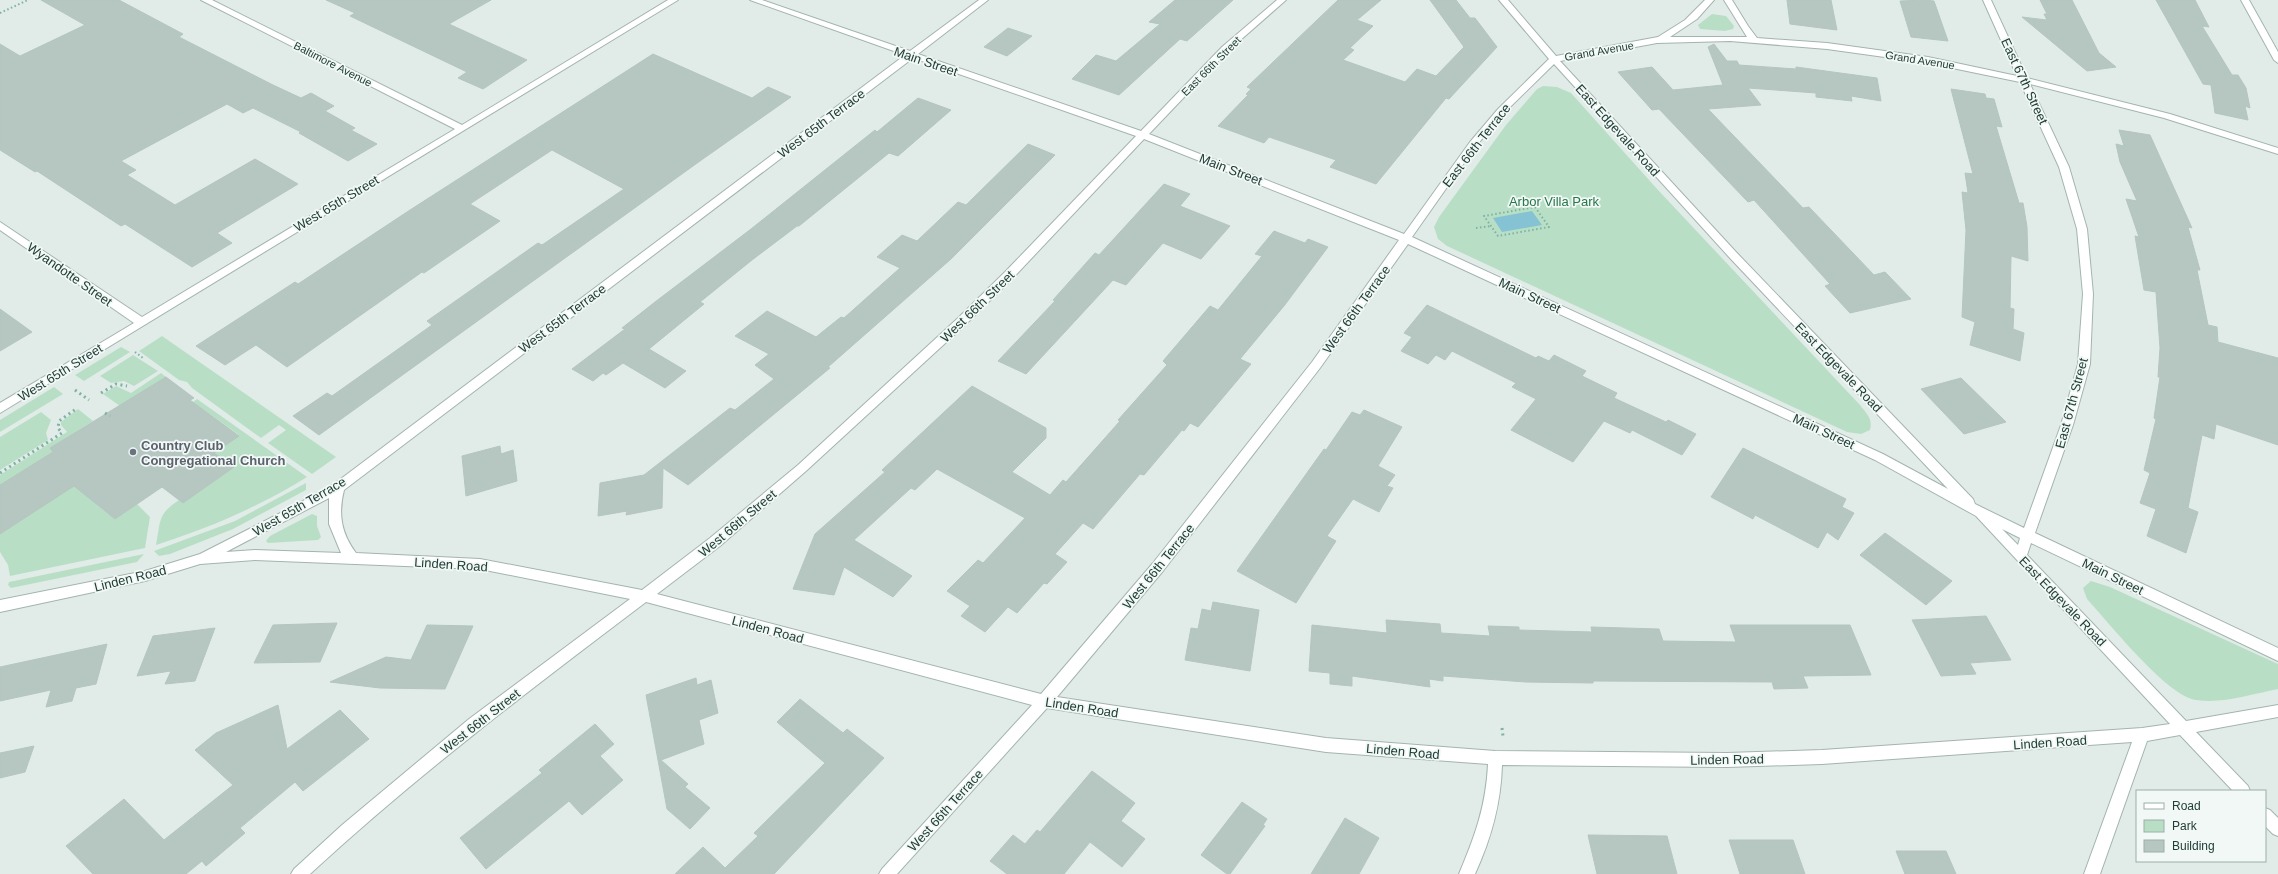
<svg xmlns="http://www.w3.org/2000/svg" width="2278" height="874" viewBox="0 0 2278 874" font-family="Arial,sans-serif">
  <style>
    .green { fill: #b8dfc5 }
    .water { fill: #85c3d4 }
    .building { fill: #b6c7c1; stroke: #b3c6bf }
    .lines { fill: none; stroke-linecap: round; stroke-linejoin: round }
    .minor-casing { stroke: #a3b4af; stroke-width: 2 }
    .path-far1 { stroke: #7fb1a5; stroke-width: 2; stroke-dasharray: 1.5 2.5; stroke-linecap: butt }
    .path { stroke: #7fb1a5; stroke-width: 3; stroke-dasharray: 2 3.5; stroke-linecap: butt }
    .minor { fill: #fff; fill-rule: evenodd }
    .worship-dot { fill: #6b7280; stroke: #f1f8f5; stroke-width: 1.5 }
    .labels { text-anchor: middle; stroke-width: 3.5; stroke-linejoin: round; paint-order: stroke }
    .far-street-label { font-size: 11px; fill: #203e37; stroke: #f1f8f5 }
    .street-label { font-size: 13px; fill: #203e37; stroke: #f1f8f5 }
    .park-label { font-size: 13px; fill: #28764b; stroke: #f1f8f5 }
    .worship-label { font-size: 13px; font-weight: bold; fill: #5b616d; stroke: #f1f8f5; text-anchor: start }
  </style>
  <rect width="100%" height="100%" fill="#e1ece8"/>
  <g class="green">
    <polygon points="1712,14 1726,16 1734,26 1733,29 1725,31 1700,29 1698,25"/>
    <path d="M 1543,86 L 1557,87 L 1571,93 L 1658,190 L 1860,405 C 1867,414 1873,419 1870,430 L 1861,434 L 1847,432 L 1447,246 L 1438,239 L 1434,227 L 1439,217 L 1506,125 L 1537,89 Z"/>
    <polygon points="162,336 336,457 312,474 268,443 286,430 279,425 261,438 192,388 187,382 179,380 139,351"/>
    <polygon points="121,347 130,352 84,381 75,375"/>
    <polygon points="133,355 158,371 134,386 124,381 111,383 100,376"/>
    <polygon points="161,373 166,377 120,406 103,394 116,386 131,393"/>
    <polygon points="54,387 63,394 0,432 0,420"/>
    <path d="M 197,399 L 307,477 C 259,507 209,528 156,545 C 161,520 157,515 179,500 L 183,503 L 233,467 L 214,453 L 239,435 L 193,402 Z"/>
    <polygon points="78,409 93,421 50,448 53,452 0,485 0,475 67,432 61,425 61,422"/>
    <polygon points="41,412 51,420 46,433 48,440 0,470 0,437"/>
    <polygon points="83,479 97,505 115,519 137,504 150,517 145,548 10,576 8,565 0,552 0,521 9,528"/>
    <polygon points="306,483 306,490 233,529 170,554 159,556 154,551 235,521"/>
    <polygon points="312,514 317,516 317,526 321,537 318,540 268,543 266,541 270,536"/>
    <polygon points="144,554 137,562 11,588 8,585 9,582"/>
    <path d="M 2091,581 L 2110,587 L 2278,664 L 2278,689 C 2252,694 2223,704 2196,700 C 2168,697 2108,622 2087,599 L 2083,588 Z"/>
  </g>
  <polygon class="water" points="1532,211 1542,225 1502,232 1493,218"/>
  <g class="building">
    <polygon points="41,0 119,0 183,34 179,37 273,85 301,98 311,93 334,106 325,111 355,128 351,130 377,144 348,161 299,133 301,132 253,108 243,113 227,104 121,161 136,170 127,175 175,205 255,159 298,184 217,233 232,243 192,267 125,224 121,226 37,171 35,172 0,150 0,44 20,56 85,25"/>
    <polygon points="326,0 491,0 449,24 527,60 483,89 458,78 467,72 350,16 355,13"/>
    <polygon points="1175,0 1233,0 1187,41 1180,39 1119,95 1072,79 1096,55 1116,61 1160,24 1149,22"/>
    <polygon points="1338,0 1381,0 1357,20 1373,26 1350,48 1354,50 1343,60 1405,82 1417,69 1436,76 1464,47 1430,0 1456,0 1470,18 1475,18 1497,47 1449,99 1446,98 1376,184 1330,167 1336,160 1269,137 1264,143 1218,126 1248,95 1246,94 1251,89 1247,87"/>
    <polygon points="1787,0 1831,0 1837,30 1790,24"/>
    <polygon points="1925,0 1934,1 1948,41 1911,37 1900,1"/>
    <polygon points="2040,0 2072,0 2099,53 2116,67 2087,71 2022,17 2047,20 2044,14 2047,14"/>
    <polygon points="2156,0 2195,0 2209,27 2202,26 2232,75 2238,75 2246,88 2250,108 2245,106 2248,120 2215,113 2211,85 2203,84"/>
    <polygon points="1008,28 1032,36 1007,56 984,47"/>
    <polygon points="1714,44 1727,61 1737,61 1739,65 1796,69 1796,67 1877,78 1881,101 1851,96 1852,101 1816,97 1816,93 1748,88 1761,105 1708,109 1803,208 1809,207 1874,275 1885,272 1911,299 1850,313 1825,286 1830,284 1754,200 1748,202 1659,109 1652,110 1618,72 1652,67 1673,90 1723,85 1708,47"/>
    <polygon points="653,54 752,98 768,87 791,97 700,161 319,435 293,416 327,393 332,396 432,325 427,321 538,243 542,245 624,189 552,150 470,204 500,221 424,273 422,272 287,367 256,345 225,365 196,346 295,282 298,284 410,210"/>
    <polygon points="1951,89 1985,94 1986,98 1994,99 2002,127 1996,126 2019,203 2023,203 2027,227 2028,261 2011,256 2010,308 2014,309 2013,329 2024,333 2020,361 1970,345 1975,322 1962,317 1966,230 1962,192 1968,193 1965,173 1973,174"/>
    <polygon points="918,98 951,110 898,156 889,153 799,226 797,226 752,260 700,302 704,304 649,349 686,371 665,388 623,363 606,375 603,373 593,381 572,369 625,329 622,328 655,302 751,229 875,130 877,132"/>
    <polygon points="2119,130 2150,135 2192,228 2188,227 2200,270 2197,270 2208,325 2217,327 2218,342 2278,358 2278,445 2216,424 2214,439 2202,435 2188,508 2198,512 2186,553 2147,536 2156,509 2140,503 2150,473 2144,470 2156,419 2154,418 2160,377 2158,377 2160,348 2156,292 2144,290 2135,236 2139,237 2126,199 2137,201 2120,162 2116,144 2124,146"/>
    <polygon points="1028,144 1055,155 951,259 828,367 830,368 688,485 663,468 662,508 626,515 627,511 598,516 600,483 644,475 730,408 735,410 774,379 755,365 769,354 735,336 767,311 816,337 841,317 844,318 900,268 877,257 902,235 917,241 958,202 966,205"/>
    <polygon points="1164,184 1190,194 1180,206 1230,226 1201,259 1163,243 1126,285 1113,280 1026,374 998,361 1055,301 1053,300 1095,253 1099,255"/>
    <polygon points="1274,231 1305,243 1308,239 1328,247 1284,306 1240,359 1251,364 1236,382 1198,427 1190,423 1184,431 1182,430 1144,475 1140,474 1093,529 1083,523 1055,554 1067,562 1047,584 1044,583 1017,613 1008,607 985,632 961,616 970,606 947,591 978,560 983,563 1025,518 937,469 915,490 911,488 854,540 912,576 893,597 844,567 834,595 793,589 815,534 885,472 882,470 972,386 1046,428 1046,438 1012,472 1050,495 1063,480 1066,482 1120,421 1118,420 1167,365 1163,361 1210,306 1218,310 1262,256 1255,254"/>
    <polygon points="1427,305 1536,358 1538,356 1549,361 1554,355 1586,371 1582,376 1617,393 1614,398 1666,422 1668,420 1696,434 1682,455 1632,430 1630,433 1604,421 1573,462 1511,430 1536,399 1512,387 1516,383 1452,351 1445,360 1436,355 1428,364 1401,351 1412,337 1404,333"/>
    <polygon points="0,309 32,332 0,351"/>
    <polygon points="166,377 194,398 190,400 239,436 214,453 234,467 183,503 162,487 115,519 74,486 0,534 0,485 53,452 50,448"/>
    <polygon points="1961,378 2006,422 1964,434 1921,389"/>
    <polygon points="1364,410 1402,427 1378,466 1395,475 1387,486 1393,488 1379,512 1353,499 1327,536 1336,541 1296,603 1237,571 1324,449 1326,450 1352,412 1360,415"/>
    <polygon points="500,446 501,454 513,450 517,481 466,496 462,456"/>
    <polygon points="1743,448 1846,499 1842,507 1854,513 1838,540 1827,532 1818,548 1755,515 1753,519 1711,497"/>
    <polygon points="1885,533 1952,581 1926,605 1860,555"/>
    <polygon points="1213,602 1259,610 1250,671 1185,660 1191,628 1198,629 1202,609 1211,611"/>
    <polygon points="1986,616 2011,660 1970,663 1976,674 1941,676 1912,620"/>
    <polygon points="1386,620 1440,624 1441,633 1490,636 1488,626 1519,627 1519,630 1592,632 1591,627 1659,629 1663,641 1736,642 1730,625 1850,625 1871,675 1803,676 1808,688 1774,689 1772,682 1593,681 1593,683 1526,682 1443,676 1443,681 1429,679 1430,687 1352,676 1352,686 1330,684 1330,673 1309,671 1312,625 1387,633"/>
    <polygon points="337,623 320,662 254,663 273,625"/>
    <polygon points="427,625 473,626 445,689 380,688 330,682 386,657 411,660"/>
    <polygon points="215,628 195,681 165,684 171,671 137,676 153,636"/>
    <polygon points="107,644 96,684 76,688 72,701 46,707 51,690 0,701 0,667"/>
    <polygon points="696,678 697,685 711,680 718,713 699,720 704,744 661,760 688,784 685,787 710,808 690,829 667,809 646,695"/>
    <polygon points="800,699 843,733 847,729 884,758 774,874 675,874 703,847 725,868 758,836 754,833 825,763 777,722"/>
    <polygon points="278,705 287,749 340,710 369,739 303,791 295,782 240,828 245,833 206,866 202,861 186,874 93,874 66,846 124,799 164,840 233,785 195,750 216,733"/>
    <polygon points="595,724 614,744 600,756 623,780 582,815 569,801 486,869 460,838 542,773 539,770"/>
    <polygon points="34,746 25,772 0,778 0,753"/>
    <polygon points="1092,771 1135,803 1121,821 1145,839 1122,867 1090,842 1064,874 1007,874 990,861 1013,835 1025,844 1037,830 1040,832"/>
    <polygon points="1242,802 1267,819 1263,825 1265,826 1230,874 1227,874 1201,855"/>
    <polygon points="1345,818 1379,838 1359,874 1311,874"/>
    <polygon points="1588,835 1667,836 1677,874 1597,874"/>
    <polygon points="1729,840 1793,840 1805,874 1740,874"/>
    <polygon points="1896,851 1946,851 1956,874 1905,874"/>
  </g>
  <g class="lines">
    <g class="minor-casing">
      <g id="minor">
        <polygon points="201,0 212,0 462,125 668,0 678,0 0,413 0,403 134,323 0,230 0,222 142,317 455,129"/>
        <path d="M 750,0 L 762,0 L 910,51 L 979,0 L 988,0 L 918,54 L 1141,131 L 1222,47 L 1277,0 L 1286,0 L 1228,51 L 1149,134 L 1404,234 L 1470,142 L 1498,109 L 1549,59 L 1499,0 L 1508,0 L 1556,56 L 1658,37 L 1685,20 L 1705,0 L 1714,0 L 1697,19 L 1670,37 L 1747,37 L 1724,0 L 1732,0 L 1748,26 L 1757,38 L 1827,43 L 1928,57 L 2017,76 L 1983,0 L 1991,0 L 2027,78 L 2170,114 L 2278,148 L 2278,154 L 2164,118 L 2030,84 L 2069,167 L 2087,229 L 2093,294 L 2090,364 L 2073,425 L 2035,533 L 2278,648 L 2278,661 L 2031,543 L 2027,555 L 2186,721 L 2278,705 L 2278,717 L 2196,732 L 2248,786 L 2250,791 L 2233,791 L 2180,735 L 2147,741 L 2100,874 L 2084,874 L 2132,742 L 1822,764 L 1727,767 L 1502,765 C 1501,804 1491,839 1475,874 L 1459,874 C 1475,836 1486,806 1488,764 L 1326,752 L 1047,708 L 897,874 L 879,874 L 882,869 L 1032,705 L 646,602 C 531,689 416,776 310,874 L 291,874 L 294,869 L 342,825 L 469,719 L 630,599 L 480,569 L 255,560 L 200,564 L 145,581 L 0,612 L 0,600 L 145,571 L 200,554 L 292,507 L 334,484 L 905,55 ZM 1730,41 L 1827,49 L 1928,63 L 2020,82 L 2059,167 L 2077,229 L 2083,294 L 2078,364 L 2061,425 L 2024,528 L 1975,504 L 1973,499 L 1736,252 L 1560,61 L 1657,43 ZM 913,58 L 1136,136 L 1005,272 L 957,319 L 798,465 L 710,538 L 642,590 L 480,559 L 356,553 C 341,533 338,514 344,490 ZM 1554,64 L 1729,257 L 1948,489 L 1883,454 L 1412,237 L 1476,146 L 1504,113 ZM 1144,139 L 1399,240 L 1312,362 L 1153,563 L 1041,694 L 657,594 L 720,546 L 806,471 L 965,325 L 1013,278 ZM 1408,244 L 1875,460 L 1976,516 L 2170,724 L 2142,728 L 1822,750 L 1727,753 L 1495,751 L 1326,738 L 1057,697 L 1163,571 L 1320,368 ZM 329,498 L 329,524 L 341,553 L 255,550 L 226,552 ZM 2002,529 L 2020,538 L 2018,545 Z"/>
        <polygon points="2241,0 2249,0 2278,52 2278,63 2274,60"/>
        <polygon points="2265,808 2270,810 2278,818 2278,836 2273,834 2265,826"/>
      </g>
    </g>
    <g class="path-far1">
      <polyline points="0,13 28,0"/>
      <polygon points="1535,207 1549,227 1498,236 1484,216"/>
      <polyline points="1476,228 1491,226"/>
      <polyline points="135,352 143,358"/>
    </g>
    <g class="path">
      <polyline points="75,390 89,400"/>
      <polyline points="101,393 116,384 127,386"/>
      <polyline points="105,413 110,416"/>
      <polyline points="0,473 62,433 58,428 59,421 76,409"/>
      <polyline points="1502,728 1503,736"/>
    </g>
    <use href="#minor" class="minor"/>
  </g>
  <circle class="worship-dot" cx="133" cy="452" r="4"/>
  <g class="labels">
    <g class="far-street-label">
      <text transform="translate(1599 51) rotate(-10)" y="4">Grand Avenue</text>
      <text transform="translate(1920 60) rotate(9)" y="4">Grand Avenue</text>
      <text transform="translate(333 64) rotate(27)" y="4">Baltimore Avenue</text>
      <text transform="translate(1211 66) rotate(-45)" y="4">East 66th Street</text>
    </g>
    <g class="street-label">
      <text transform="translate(926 61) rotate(19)" y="5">Main Street</text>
      <text transform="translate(2025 81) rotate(65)" y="5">East 67th Street</text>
      <text transform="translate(821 123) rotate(-37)" y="5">West 65th Terrace</text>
      <text transform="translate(1618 130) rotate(48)" y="5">East Edgevale Road</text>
      <text transform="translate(1476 145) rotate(-52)" y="5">East 66th Terrace</text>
      <text transform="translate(1231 169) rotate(21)" y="5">Main Street</text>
      <text transform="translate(336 203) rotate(-31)" y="5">West 65th Street</text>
      <text transform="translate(70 274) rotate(35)" y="5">Wyandotte Street</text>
      <text transform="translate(1530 295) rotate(25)" y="5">Main Street</text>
      <text transform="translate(977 306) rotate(-44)" y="5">West 66th Street</text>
      <text transform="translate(1356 309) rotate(-54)" y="5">West 66th Terrace</text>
      <text transform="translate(562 318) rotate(-37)" y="5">West 65th Terrace</text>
      <text transform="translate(1839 367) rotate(46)" y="5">East Edgevale Road</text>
      <text transform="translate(60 372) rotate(-32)" y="5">West 65th Street</text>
      <text transform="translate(2071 403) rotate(-75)" y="5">East 67th Street</text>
      <text transform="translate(1824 431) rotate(25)" y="5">Main Street</text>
      <text transform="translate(299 506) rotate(-30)" y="5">West 65th Terrace</text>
      <text transform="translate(737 523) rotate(-40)" y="5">West 66th Street</text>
      <text transform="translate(451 564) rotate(4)" y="5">Linden Road</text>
      <text transform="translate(1158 566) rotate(-51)" y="5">West 66th Terrace</text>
      <text transform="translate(2113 576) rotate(26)" y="5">Main Street</text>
      <text transform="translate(130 578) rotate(-14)" y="5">Linden Road</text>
      <text transform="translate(2063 601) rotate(46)" y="5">East Edgevale Road</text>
      <text transform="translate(768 629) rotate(15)" y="5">Linden Road</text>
      <text transform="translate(1082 707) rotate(9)" y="5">Linden Road</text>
      <text transform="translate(480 721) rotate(-38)" y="5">West 66th Street</text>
      <text transform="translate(2050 742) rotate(-4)" y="5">Linden Road</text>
      <text transform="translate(1403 751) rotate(5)" y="5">Linden Road</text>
      <text transform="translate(1727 759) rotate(-1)" y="5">Linden Road</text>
      <text transform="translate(945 810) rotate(-48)" y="5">West 66th Terrace</text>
    </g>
    <g class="park-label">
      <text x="1554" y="206">Arbor Villa Park</text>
    </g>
    <g class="worship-label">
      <text x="141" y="450">Country Club<tspan x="141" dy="15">Congregational Church</tspan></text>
    </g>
  </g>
  <rect x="2136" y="790" width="130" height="72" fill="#f1f8f5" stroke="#9daea9"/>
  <rect x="2144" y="803" width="20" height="6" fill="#ffffff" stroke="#9daea9"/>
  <text x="2172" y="810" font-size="12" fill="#203e37">Road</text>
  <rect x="2144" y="820" width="20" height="12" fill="#b8dfc5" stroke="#9daea9"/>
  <text x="2172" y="830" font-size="12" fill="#203e37">Park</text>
  <rect x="2144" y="840" width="20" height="12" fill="#b6c7c1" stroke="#9daea9"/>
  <text x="2172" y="850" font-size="12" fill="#203e37">Building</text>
</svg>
